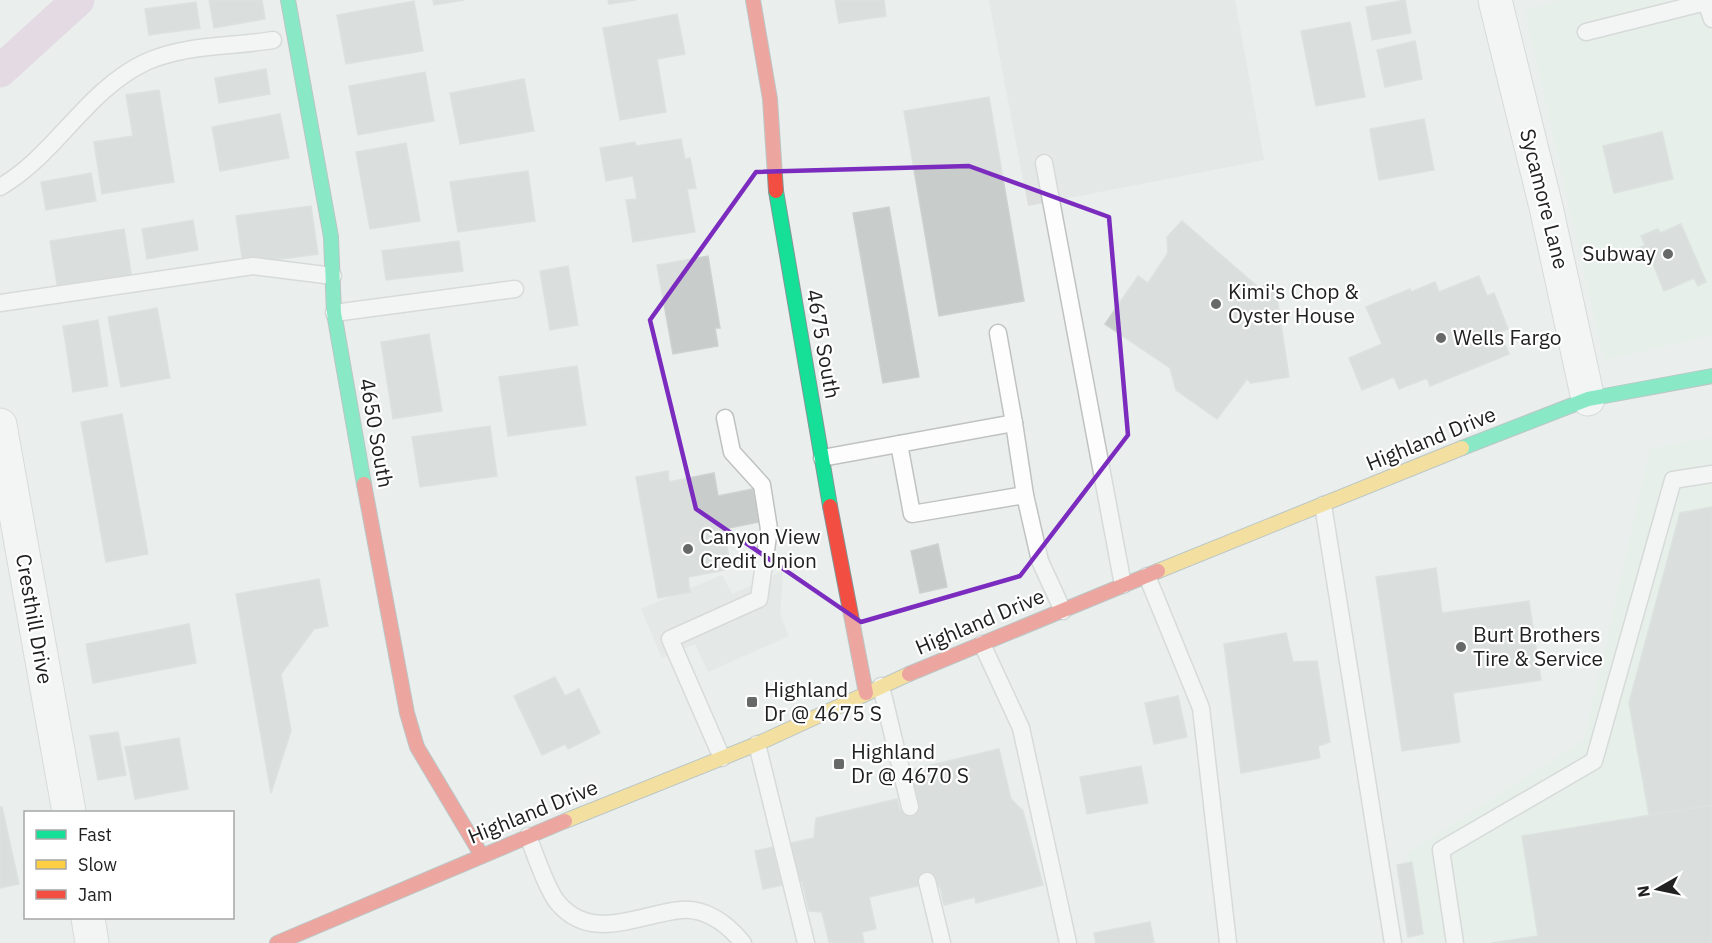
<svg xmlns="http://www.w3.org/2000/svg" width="1712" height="943" viewBox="0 0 1712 943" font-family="'IBM Plex Sans',sans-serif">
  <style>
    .commercial { fill: #e2efe4 }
    .parking { fill: #dddfde }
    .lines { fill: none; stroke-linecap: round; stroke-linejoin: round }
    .canal { stroke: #dec2d7; stroke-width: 33 }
    .building { fill: #c8ccca; stroke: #ccd2cf; stroke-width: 1.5 }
    .lane-casing { stroke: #c0c2c2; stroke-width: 19 }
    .street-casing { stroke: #c0c2c2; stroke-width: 35 }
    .fast-casing { stroke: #849597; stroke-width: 16 }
    .slow-casing { stroke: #849597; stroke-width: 16 }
    .jam-casing { stroke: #849597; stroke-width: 16 }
    .lane { stroke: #fcfdfc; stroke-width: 16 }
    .street { stroke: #fcfdfc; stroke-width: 33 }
    .fast { stroke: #16e098; stroke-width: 14 }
    .slow { stroke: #ffcf43; stroke-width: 14 }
    .jam { stroke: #f24e42; stroke-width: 14 }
    .marked { fill: none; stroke: #7b2cbf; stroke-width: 4.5; stroke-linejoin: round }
    .poi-dot { fill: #676968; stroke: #fff; stroke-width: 2 }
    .labels { text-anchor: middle; stroke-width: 4.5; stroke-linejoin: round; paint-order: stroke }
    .street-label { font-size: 21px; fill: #212121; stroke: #fff }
    .poi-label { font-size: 21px; fill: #212121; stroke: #fff; text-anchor: start }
  </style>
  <rect width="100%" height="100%" fill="#eaefed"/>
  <g class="commercial">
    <polygon points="1561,0 1712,0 1712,335 1604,360 1525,11"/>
    <polygon points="1712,437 1712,943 1419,943 1405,855 1584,740 1650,449"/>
  </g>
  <g class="parking">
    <polygon points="989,0 1235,0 1264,160 1028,206"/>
    <polygon points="783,571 780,615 789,636 708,672 695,644 662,658 641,609 722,575 732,594"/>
  </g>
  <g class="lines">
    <polyline class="canal" points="0,71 78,0"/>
  </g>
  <g class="building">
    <polygon points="209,0 262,0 265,19 214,28"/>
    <polygon points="433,0 464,0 434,5"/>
    <polygon points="608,0 636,0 609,4"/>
    <polygon points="835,0 884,0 886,16 839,23"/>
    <polygon points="1405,0 1411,33 1372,40 1366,7"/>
    <polygon points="414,1 423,51 346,64 337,15"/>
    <polygon points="196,2 200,28 149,35 145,9"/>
    <polygon points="677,14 685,54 657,59 666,112 620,120 603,28"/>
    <polygon points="1350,22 1365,97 1316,106 1301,31"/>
    <polygon points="1415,41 1422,79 1385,87 1377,50"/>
    <polygon points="266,69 270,94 219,103 215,78"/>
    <polygon points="425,72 434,121 358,135 349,86"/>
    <polygon points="524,79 534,131 460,144 450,93"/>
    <polygon points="159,90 174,182 102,194 94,142 133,136 126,95"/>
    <polygon points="989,97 1024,301 939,316 904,111"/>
    <polygon points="280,114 289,158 220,171 212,127"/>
    <polygon points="1424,119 1434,170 1379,180 1370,129"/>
    <polygon points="1662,132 1673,179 1614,193 1603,146"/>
    <polygon points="681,139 685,159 690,158 696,188 687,189 695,232 633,242 626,200 637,199 633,176 606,181 600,148 635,142 636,146"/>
    <polygon points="406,143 420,221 370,229 356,152"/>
    <polygon points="528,171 535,221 458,232 450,182"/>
    <polygon points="91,173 96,201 46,210 41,182"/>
    <polygon points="311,206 318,254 243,264 236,216"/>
    <polygon points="889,207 919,377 883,383 853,213"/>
    <polygon points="193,220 198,250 147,259 142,229"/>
    <polygon points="1182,221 1258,287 1275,285 1289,377 1251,383 1247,379 1217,419 1176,390 1170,368 1105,324 1138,276 1148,283 1168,253 1167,237"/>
    <polygon points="1681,224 1706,282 1698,286 1694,278 1664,291 1651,259 1645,262 1639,248 1645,245 1641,236 1658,229 1660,233"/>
    <polygon points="124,229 132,279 58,291 50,241"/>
    <polygon points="459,241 463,271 386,280 382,251"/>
    <polygon points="708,256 720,328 715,328 718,346 673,354 657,265"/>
    <polygon points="568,266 578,325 550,330 540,271"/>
    <polygon points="1479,276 1487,296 1494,293 1508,329 1500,332 1509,354 1430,386 1427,378 1399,389 1394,377 1362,390 1349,358 1382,344 1366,307 1410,289 1411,292 1435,282 1439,292"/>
    <polygon points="157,308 170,378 121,387 108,317"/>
    <polygon points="98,320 108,386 73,392 63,326"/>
    <polygon points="429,334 442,411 393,419 381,342"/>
    <polygon points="577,366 586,425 508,436 499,377"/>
    <polygon points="122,414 148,554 106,562 81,422"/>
    <polygon points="490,426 497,476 420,487 412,437"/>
    <polygon points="668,471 669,482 714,473 718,496 753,489 759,522 724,529 731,569 688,577 690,592 658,598 636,477"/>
    <polygon points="1712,507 1712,805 1649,815 1629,703 1680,513"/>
    <polygon points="938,544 947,587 920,593 911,551"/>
    <polygon points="1436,568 1442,613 1529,601 1541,680 1453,693 1460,742 1402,751 1376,577"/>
    <polygon points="319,579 328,626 314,629 281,674 291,731 271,793 236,594"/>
    <polygon points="189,624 196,663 93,683 86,644"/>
    <polygon points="1286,633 1293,662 1317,661 1330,742 1318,746 1320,758 1241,773 1224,644"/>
    <polygon points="555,677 565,696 579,689 600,733 568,749 565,744 542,755 514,696"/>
    <polygon points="1178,696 1187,737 1154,744 1145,703"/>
    <polygon points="118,732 126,775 98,780 90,736"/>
    <polygon points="179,738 188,789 135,799 125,747"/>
    <polygon points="999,749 1011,799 1023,811 1043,885 976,903 975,897 944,905 940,887 922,885 869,897 876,929 862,932 864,943 829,942 822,912 809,911 802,881 763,889 755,851 814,838 816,818 897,799 900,811 918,807 910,770"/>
    <polygon points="1141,766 1148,803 1087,814 1080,777"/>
    <polygon points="1712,805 1712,943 1492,943 1538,936 1522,836"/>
    <polygon points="0,807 2,807 19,884 0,888"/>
    <polygon points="1412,862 1423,934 1408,937 1397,865"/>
    <polygon points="1150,922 1154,943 1096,943 1094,933"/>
  </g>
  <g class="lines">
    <g class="lane-casing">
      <g id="lane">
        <polyline points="1586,32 1706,2 1712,19"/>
        <polyline points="1044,163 1123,585"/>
        <path d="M 0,187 C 56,155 86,90 146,62 C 185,44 232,47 273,40"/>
        <polyline points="0,303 253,266 333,276"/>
        <polyline points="334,313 515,289"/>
        <polyline points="998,333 1014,423"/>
        <polyline points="899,444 912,514 1025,495"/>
        <polyline points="822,458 1014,423 1025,495 1040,561 1063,611"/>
        <polyline points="1323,505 1393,943"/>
        <polyline points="1147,576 1201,708 1228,943"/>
        <polyline points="982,644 1021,728 1068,943"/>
        <polyline points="881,686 910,807"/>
        <polyline points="757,744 806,943"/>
        <polyline points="722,758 670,639 759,599 769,529 762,485 732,452 725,418"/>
        <path d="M 528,836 C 535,854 547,890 558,903 C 592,943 639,914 681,910 C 707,908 728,925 743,943"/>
        <polyline points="927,881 942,943"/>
        <polyline points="1455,943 1441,850 1594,761 1673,480 1712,474"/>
      </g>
    </g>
    <g class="street-casing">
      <g id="street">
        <polyline points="1495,0 1546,207 1588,399"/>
        <polyline points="0,425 69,812"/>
        <polyline points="88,918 92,943"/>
      </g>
    </g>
    <g class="fast-casing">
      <g id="fast">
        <polyline points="288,0 331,237 334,313 364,484"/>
        <polyline points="776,191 830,506"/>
        <polyline points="1462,448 1588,399 1712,376"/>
      </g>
    </g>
    <g class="slow-casing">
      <g id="slow">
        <polyline points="1158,571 1462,448"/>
        <polyline points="565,821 757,744 909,674"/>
      </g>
    </g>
    <g class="jam-casing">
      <g id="jam">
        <polyline points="753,0 770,99 776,191"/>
        <polyline points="364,484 407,713 417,747 482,856"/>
        <polyline points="830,506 866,693"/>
        <polyline points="909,674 1158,571"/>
        <polyline points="277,943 565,821"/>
      </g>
    </g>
    <use href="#lane" class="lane"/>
    <use href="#street" class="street"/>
    <use href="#fast" class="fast"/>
    <use href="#slow" class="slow"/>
    <use href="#jam" class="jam"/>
  </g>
  <path d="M0 0H1712V943H0ZM 969,166 L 1109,217 L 1128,435 L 1020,576 L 861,622 L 696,509 L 650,320 L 756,172 Z" fill="#eaefed" fill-opacity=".55" fill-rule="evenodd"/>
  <path class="marked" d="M 969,166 L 1109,217 L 1128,435 L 1020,576 L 861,622 L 696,509 L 650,320 L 756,172 Z"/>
  <g class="poi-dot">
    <circle cx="1668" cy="254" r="6"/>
    <circle cx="1216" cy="304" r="6"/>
    <circle cx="1441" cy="338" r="6"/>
    <circle cx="688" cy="549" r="6"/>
    <circle cx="1461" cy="647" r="6"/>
    <rect x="746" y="696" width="12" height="12" rx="3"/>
    <rect x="833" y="758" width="12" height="12" rx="3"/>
  </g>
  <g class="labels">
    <g class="street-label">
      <text transform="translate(1544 199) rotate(76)" y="7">Sycamore Lane</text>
      <text transform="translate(823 344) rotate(80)" y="7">4675 South</text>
      <text transform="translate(376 433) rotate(80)" y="7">4650 South</text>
      <text transform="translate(1431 439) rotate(-22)" y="7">Highland Drive</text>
      <text transform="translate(34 619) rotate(80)" y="7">Cresthill Drive</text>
      <text transform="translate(980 622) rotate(-23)" y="7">Highland Drive</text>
      <text transform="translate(533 812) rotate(-22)" y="7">Highland Drive</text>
    </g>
    <g class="poi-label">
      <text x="1656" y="261" text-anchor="end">Subway</text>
      <text x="1228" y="299">Kimi's Chop &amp;<tspan x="1228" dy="24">Oyster House</tspan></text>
      <text x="1453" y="345">Wells Fargo</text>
      <text x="700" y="544">Canyon View<tspan x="700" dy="24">Credit Union</tspan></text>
      <text x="1473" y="642">Burt Brothers<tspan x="1473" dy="24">Tire &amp; Service</tspan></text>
      <text x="764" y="697">Highland<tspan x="764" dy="24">Dr @ 4675 S</tspan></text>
      <text x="851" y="759">Highland<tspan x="851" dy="24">Dr @ 4670 S</tspan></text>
    </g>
  </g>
  <rect x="24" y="811" width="210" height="108" fill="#ffffff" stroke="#a6a6a6" stroke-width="1.5"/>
  <rect x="36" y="830" width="30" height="9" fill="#16e098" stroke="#a6a6a6" stroke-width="1.5"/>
  <text x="78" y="841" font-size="18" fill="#212121">Fast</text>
  <rect x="36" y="860" width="30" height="9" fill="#ffcf43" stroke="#a6a6a6" stroke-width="1.5"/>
  <text x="78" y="871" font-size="18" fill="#212121">Slow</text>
  <rect x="36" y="890" width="30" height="9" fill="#f24e42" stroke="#a6a6a6" stroke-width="1.5"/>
  <text x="78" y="901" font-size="18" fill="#212121">Jam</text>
  <g transform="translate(1658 889) rotate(261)" stroke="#ffffff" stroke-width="4.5" paint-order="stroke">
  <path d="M0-4.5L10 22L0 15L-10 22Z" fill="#212121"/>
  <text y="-9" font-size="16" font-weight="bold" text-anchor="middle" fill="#212121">N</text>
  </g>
</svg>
